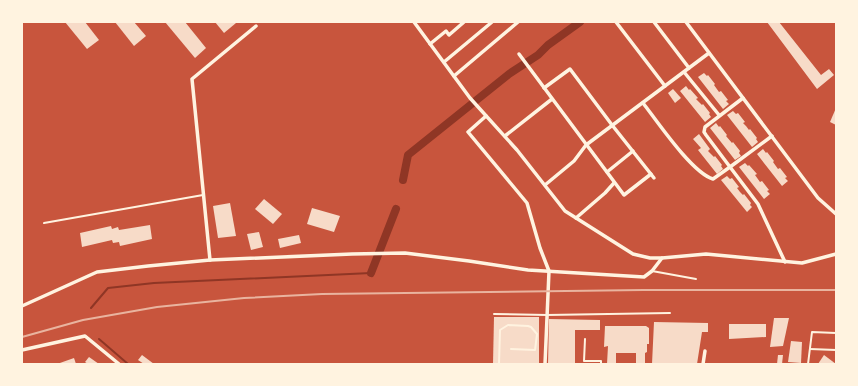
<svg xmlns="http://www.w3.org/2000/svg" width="858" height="386" viewBox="0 0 858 386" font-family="'Public Sans',sans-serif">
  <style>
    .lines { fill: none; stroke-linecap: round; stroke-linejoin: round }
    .stream { stroke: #8f3625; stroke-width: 2 }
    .canal { stroke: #8f3625; stroke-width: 8 }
    .building { fill: #f7dbc8 }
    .service { stroke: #fff3e0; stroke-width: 2 }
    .minor { stroke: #fff3e0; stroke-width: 3.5 }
    .rail { stroke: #e9b49f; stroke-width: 2 }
  </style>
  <rect width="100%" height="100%" fill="#c8553d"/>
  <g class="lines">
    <g class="stream">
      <polyline points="91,308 108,288 154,283 371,273"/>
      <polyline points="99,339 128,364"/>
    </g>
    <g class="canal">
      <polyline points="403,180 408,155 509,74 538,55 548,45 580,22"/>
      <polyline points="371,273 396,209"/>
    </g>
  </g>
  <g class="building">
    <polygon points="65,22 85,22 99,40 87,49"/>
    <polygon points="115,22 134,22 146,36 134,46"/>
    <polygon points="165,22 185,22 206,48 195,58"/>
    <polygon points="215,22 235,22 236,23 224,33"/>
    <polygon points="767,22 779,22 821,75 829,69 834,75 817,89"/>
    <polygon points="704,73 707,76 708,75 715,84 714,85 719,92 721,91 728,100 726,101 729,104 723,109 698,77"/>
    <polygon points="686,86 689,90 690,89 698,98 696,99 702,105 703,104 710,113 709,114 711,117 705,122 680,91"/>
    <polygon points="673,89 681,98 675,103 668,93"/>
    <polygon points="836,108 836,125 830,122"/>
    <polygon points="733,111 736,114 738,113 745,122 743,123 746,126 749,130 750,129 757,138 756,139 758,142 752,147 727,115"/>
    <polygon points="716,123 719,127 720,126 727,135 726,136 732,143 733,142 740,151 739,153 741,156 735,160 710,128"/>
    <polygon points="699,134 710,149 708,151 714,157 715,156 722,165 721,166 723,169 717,174 698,150 701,148 693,139"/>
    <polygon points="763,149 766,153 767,152 774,161 773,162 778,169 780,168 787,177 785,178 788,181 782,186 757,154"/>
    <polygon points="745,163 748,166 749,165 757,174 755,175 760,182 762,181 769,190 767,191 770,194 764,199 739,167"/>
    <polygon points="727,176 730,179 732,178 739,187 737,188 740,192 743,195 744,194 751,203 750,205 752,207 747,212 721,180"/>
    <polygon points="264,199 282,214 273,224 255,209"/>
    <polygon points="230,203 236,236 218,238 213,206"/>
    <polygon points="312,208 340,216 334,232 307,224"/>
    <polygon points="150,225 152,239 120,246 119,242 113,243 112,240 82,247 80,233 111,226 112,229 118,227 119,230"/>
    <polygon points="259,232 263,247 251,250 247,234"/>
    <polygon points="299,235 301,243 280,248 278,239"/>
    <polygon points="494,317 539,317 539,364 493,364"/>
    <polygon points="774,318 789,318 783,346 770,347"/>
    <polygon points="549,319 600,320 600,330 575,330 575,364 548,364"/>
    <polygon points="654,322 708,323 708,332 702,332 697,364 652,364"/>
    <polygon points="729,324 766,324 766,337 729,339"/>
    <polygon points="605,326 646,326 649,328 649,344 647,344 647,352 645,353 645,364 636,364 636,353 616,353 616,364 607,364 608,346 604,347"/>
    <polygon points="791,341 802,342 801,363 788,362"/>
    <polygon points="142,355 154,364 144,364 138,360"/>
    <polygon points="778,355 783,355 782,364 777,364"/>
    <polygon points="824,355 836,364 818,364"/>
    <polygon points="89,357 99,364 88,364 85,362"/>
    <polygon points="74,358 76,364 57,364"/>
  </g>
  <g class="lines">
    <g class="service">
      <polyline points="44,223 203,195"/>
      <polyline points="652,271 696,279"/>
      <polyline points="494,314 547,315 670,313"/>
      <polyline points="585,339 584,361 601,361 601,364"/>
      <polyline points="810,349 836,350"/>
      <polyline points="499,364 500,330 508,325 528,326 531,327 537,334 535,350 511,349"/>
      <polyline points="808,364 812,332 836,333"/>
    </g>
    <g class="minor">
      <polyline points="414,22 470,98 517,150 565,211 633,254 650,258 662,258"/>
      <polyline points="616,22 665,86"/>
      <polyline points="654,22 689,68"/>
      <polyline points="686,22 818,198 836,214"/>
      <polyline points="430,44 446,31 449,35 464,22"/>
      <polyline points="519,54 624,195 651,174"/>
      <polyline points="444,62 492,22"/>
      <polyline points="684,72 719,115"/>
      <polyline points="454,76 518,22"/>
      <polyline points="544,88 570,69 612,125 654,178"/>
      <polyline points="743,98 705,127 704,132 706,135 730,167 772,136"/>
      <path d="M 643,103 C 657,121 692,173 713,179 L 730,167 L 758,204 L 785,262"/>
      <polyline points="486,116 468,132 527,203 540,248 549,271 545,364"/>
      <polyline points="505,136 552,99"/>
      <polyline points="607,172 633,151"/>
      <polyline points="545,185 574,161 586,145 709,53"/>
      <polyline points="576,218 605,193 614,183"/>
      <polyline points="210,260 192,79 256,26"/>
      <polyline points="22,306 97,272 148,266 210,260 352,254 405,253 469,261 528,270 644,277 652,271 662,258 706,254 802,263 836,254"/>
      <polyline points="22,350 85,336 119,364"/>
      <polyline points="703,364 705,351"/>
    </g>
    <polyline class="rail" points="22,337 83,320 157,307 244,298 322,294 643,290 836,290"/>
  </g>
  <rect width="858" height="386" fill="none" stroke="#fff3e0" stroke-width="46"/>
</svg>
